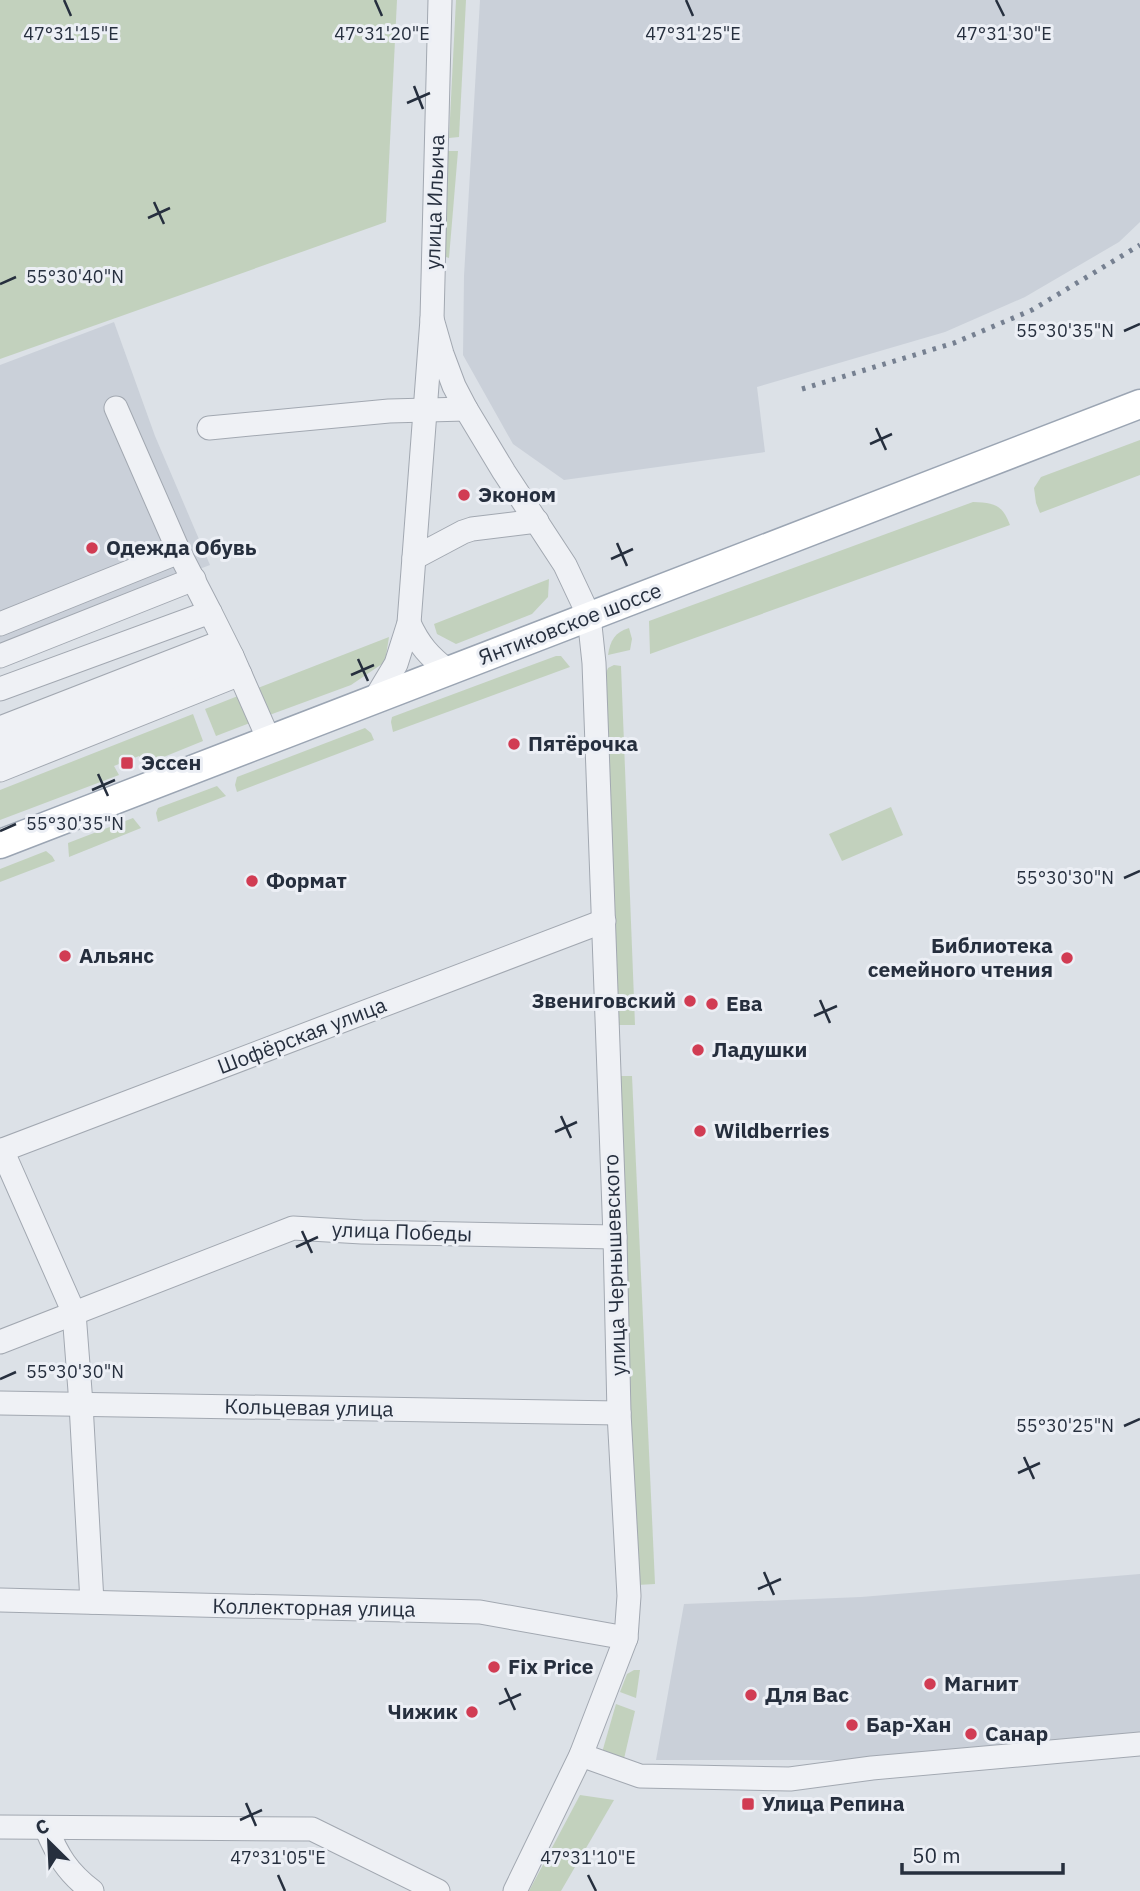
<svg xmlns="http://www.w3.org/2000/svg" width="1140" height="1891" viewBox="0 0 1140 1891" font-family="'IBM Plex Sans',sans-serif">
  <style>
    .built { fill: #cad0d9 }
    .green { fill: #c2d1bd }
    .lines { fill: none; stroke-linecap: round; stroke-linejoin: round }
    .minor-casing { stroke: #a2a8b1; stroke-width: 25 }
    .major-casing { stroke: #9ba5b3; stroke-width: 31 }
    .minor { stroke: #eff1f5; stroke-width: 23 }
    .major { stroke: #fff; stroke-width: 28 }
    .rail { stroke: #768091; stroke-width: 5; stroke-dasharray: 3.5 7; stroke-linecap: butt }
    .ticks { fill: none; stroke: #262f3e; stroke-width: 2.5 }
    .poi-dot { fill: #d13c53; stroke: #eceff5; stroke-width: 2.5 }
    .labels { text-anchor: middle; stroke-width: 6; stroke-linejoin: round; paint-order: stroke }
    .street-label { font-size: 21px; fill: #262f3e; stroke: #eceff5 }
    .poi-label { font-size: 21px; font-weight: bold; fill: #262f3e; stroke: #eceff5; text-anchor: start }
    .ticks-label { font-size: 18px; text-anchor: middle; fill: #262f3e; stroke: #eceff5; stroke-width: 6; stroke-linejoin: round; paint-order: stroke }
  </style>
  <rect width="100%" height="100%" fill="#dce1e7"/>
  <g class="built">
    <polygon points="480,0 1140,0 1140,222 1119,242 1025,297 945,332 757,387 765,452 564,480 513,444 463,355 464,276"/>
    <polygon points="114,322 155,436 210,565 0,644 0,365"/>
    <polygon points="1140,1574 1140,1732 874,1760 656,1760 684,1604 861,1597"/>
  </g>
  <g class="green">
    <polygon points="0,0 397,0 386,222 0,359"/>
    <polygon points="456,0 466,0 459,137 449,138"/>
    <polygon points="448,151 458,151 449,258 443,256"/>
    <polygon points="1140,440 1140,475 1040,513 1036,503 1034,488 1041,477"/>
    <path d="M 973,502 C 994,503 1002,504 1010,525 L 650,654 L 649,621 Z"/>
    <polygon points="549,579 548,597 532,614 456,644 437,634 434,624"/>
    <path d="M 629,628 L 632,639 L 630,650 L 608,655 C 610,641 615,632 629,628 Z"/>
    <polygon points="389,637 385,662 351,685 264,717 253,690"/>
    <polygon points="556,656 561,656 570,667 393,732 391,722 392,717"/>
    <polygon points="614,665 621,666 635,1025 616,1025 606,673 608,668"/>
    <polygon points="243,694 255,721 216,736 205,709"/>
    <polygon points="193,714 203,741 144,765 139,756 114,766 119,775 0,820 0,790"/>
    <polygon points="365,728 371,733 374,740 237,792 235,785 237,777"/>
    <polygon points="217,786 226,796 158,822 156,813 158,808"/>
    <polygon points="891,807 903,835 842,861 829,834"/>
    <polygon points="133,818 141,828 69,857 68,843"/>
    <polygon points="46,851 52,856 55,861 0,882 0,869"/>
    <polygon points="617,1076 632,1076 655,1584 637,1585"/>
    <polygon points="634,1670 640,1670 636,1698 620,1692 627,1674"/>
    <polygon points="616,1704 635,1711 623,1763 601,1756"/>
    <polygon points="580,1795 614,1800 561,1891 529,1891"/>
  </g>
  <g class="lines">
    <g class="minor-casing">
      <g id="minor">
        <polyline points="432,319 442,354 454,386 466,409 504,472 565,565 589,616 594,663 615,1237 619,1413 629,1596 626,1638 581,1755 515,1891"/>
        <polyline points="116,408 179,552"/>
        <polyline points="209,428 389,411 466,409"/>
        <polyline points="414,558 463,532 472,529 537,521"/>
        <path d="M 409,623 C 419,645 429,656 448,671"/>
        <polyline points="0,624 179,552 210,612"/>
        <polyline points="0,656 194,579"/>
        <polyline points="0,689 210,612 232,656 269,740"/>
        <polyline points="375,699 396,664 409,623 432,319 440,0"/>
        <polyline points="0,728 224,641"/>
        <polyline points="0,748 232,656"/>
        <polyline points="0,770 240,674"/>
        <polyline points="2,1150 74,1313 81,1404 92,1602"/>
        <polyline points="0,1151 604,921"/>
        <polyline points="0,1342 293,1228 362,1232 615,1237"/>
        <polyline points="0,1403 619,1413"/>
        <polyline points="0,1600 480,1612 626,1638"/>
        <polyline points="581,1755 640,1776 790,1779 872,1768 1140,1744"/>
        <polyline points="0,1827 312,1829 438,1891"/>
        <path d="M 46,1828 C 58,1856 67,1872 92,1891"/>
      </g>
    </g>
    <g class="major-casing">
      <polyline id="major" points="0,844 1140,404"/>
    </g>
    <use href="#minor" class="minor"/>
    <use href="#major" class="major"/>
    <polyline class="rail" points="802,389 954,343 1032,310 1140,245"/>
  </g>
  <path class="ticks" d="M 64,0 L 71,16M 375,0 L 382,16M 686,0 L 693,16M 996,0 L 1004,16M 414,86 L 423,109M 407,103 L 430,93M 154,202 L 164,224M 148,218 L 170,208M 0,284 L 16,277M 1124,331 L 1140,324M 876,428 L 886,450M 870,444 L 892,434M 617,543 L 627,566M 611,559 L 633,549M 358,659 L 368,681M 351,675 L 374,665M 98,774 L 108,796M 92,790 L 115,780M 0,831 L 16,824M 1124,878 L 1140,871M 820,1000 L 830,1023M 814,1016 L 837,1006M 561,1116 L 571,1138M 555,1132 L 577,1122M 302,1231 L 312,1253M 296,1247 L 318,1237M 0,1379 L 16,1372M 1124,1426 L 1140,1419M 1024,1457 L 1034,1479M 1018,1473 L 1040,1463M 764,1572 L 774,1595M 758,1589 L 781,1579M 505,1688 L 515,1710M 499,1704 L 521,1694M 246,1803 L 256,1826M 240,1820 L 262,1810M 278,1875 L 285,1891M 588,1875 L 596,1891"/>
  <g class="poi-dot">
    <circle cx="464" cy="495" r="7"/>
    <circle cx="92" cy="548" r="7"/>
    <circle cx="514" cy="744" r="7"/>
    <rect x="120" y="756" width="14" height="14" rx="3.5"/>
    <circle cx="252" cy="881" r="7"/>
    <circle cx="65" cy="956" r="7"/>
    <circle cx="1067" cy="958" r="7"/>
    <circle cx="690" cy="1001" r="7"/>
    <circle cx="712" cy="1004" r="7"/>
    <circle cx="698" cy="1050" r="7"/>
    <circle cx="700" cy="1131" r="7"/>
    <circle cx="494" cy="1667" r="7"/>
    <circle cx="930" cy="1684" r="7"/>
    <circle cx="751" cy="1695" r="7"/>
    <circle cx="472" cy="1712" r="7"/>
    <circle cx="852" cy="1725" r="7"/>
    <circle cx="971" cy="1734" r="7"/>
    <rect x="741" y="1797" width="14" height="14" rx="3.5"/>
  </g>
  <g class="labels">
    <g class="street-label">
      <text transform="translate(435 202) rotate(-88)" y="7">улица Ильича</text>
      <text transform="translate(570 624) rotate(-21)" y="7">Янтиковское шоссе</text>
      <text transform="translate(302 1036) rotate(-21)" y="7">Шофёрская улица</text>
      <text transform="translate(402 1232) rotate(2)" y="7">улица Победы</text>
      <text transform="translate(615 1265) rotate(-92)" y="7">улица Чернышевского</text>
      <text transform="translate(309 1408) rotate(1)" y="7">Кольцевая улица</text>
      <text transform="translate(314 1608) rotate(1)" y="7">Коллекторная улица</text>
    </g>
    <g class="poi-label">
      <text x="478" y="502">Эконом</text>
      <text x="106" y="555">Одежда Обувь</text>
      <text x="528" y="751">Пятёрочка</text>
      <text x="141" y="770">Эссен</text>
      <text x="266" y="888">Формат</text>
      <text x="1053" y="953" text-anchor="end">Библиотека<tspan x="1053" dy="24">семейного чтения</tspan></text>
      <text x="79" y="963">Альянс</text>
      <text x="676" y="1008" text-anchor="end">Звениговский</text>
      <text x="726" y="1011">Ева</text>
      <text x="712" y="1057">Ладушки</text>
      <text x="714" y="1138">Wildberries</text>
      <text x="508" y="1674">Fix Price</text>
      <text x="944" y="1691">Магнит</text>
      <text x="765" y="1702">Для Вас</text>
      <text x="458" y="1719" text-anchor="end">Чижик</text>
      <text x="866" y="1732">Бар-Хан</text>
      <text x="985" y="1741">Санар</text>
      <text x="762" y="1811">Улица Репина</text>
    </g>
  </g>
  <g class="ticks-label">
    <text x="71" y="40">47°31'15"E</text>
    <text x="693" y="40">47°31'25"E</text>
    <text x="1004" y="40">47°31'30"E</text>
    <text x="382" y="40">47°31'20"E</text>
    <text x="75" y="283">55°30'40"N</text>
    <text x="1065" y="337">55°30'35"N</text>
    <text x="75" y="830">55°30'35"N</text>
    <text x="1065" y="884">55°30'30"N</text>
    <text x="75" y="1378">55°30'30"N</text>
    <text x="1065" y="1432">55°30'25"N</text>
    <text x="278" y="1864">47°31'05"E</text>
    <text x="588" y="1864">47°31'10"E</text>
  </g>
  <g transform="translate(49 1842) rotate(336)" stroke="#eceff5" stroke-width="5" paint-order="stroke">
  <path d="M0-5L12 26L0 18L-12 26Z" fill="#262f3e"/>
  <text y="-10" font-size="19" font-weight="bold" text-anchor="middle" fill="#262f3e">С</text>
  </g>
  <path d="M902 1863v10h161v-10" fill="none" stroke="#262f3e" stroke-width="3.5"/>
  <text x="912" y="1863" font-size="21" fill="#262f3e" stroke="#eceff5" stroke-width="5" paint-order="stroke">50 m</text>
</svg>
